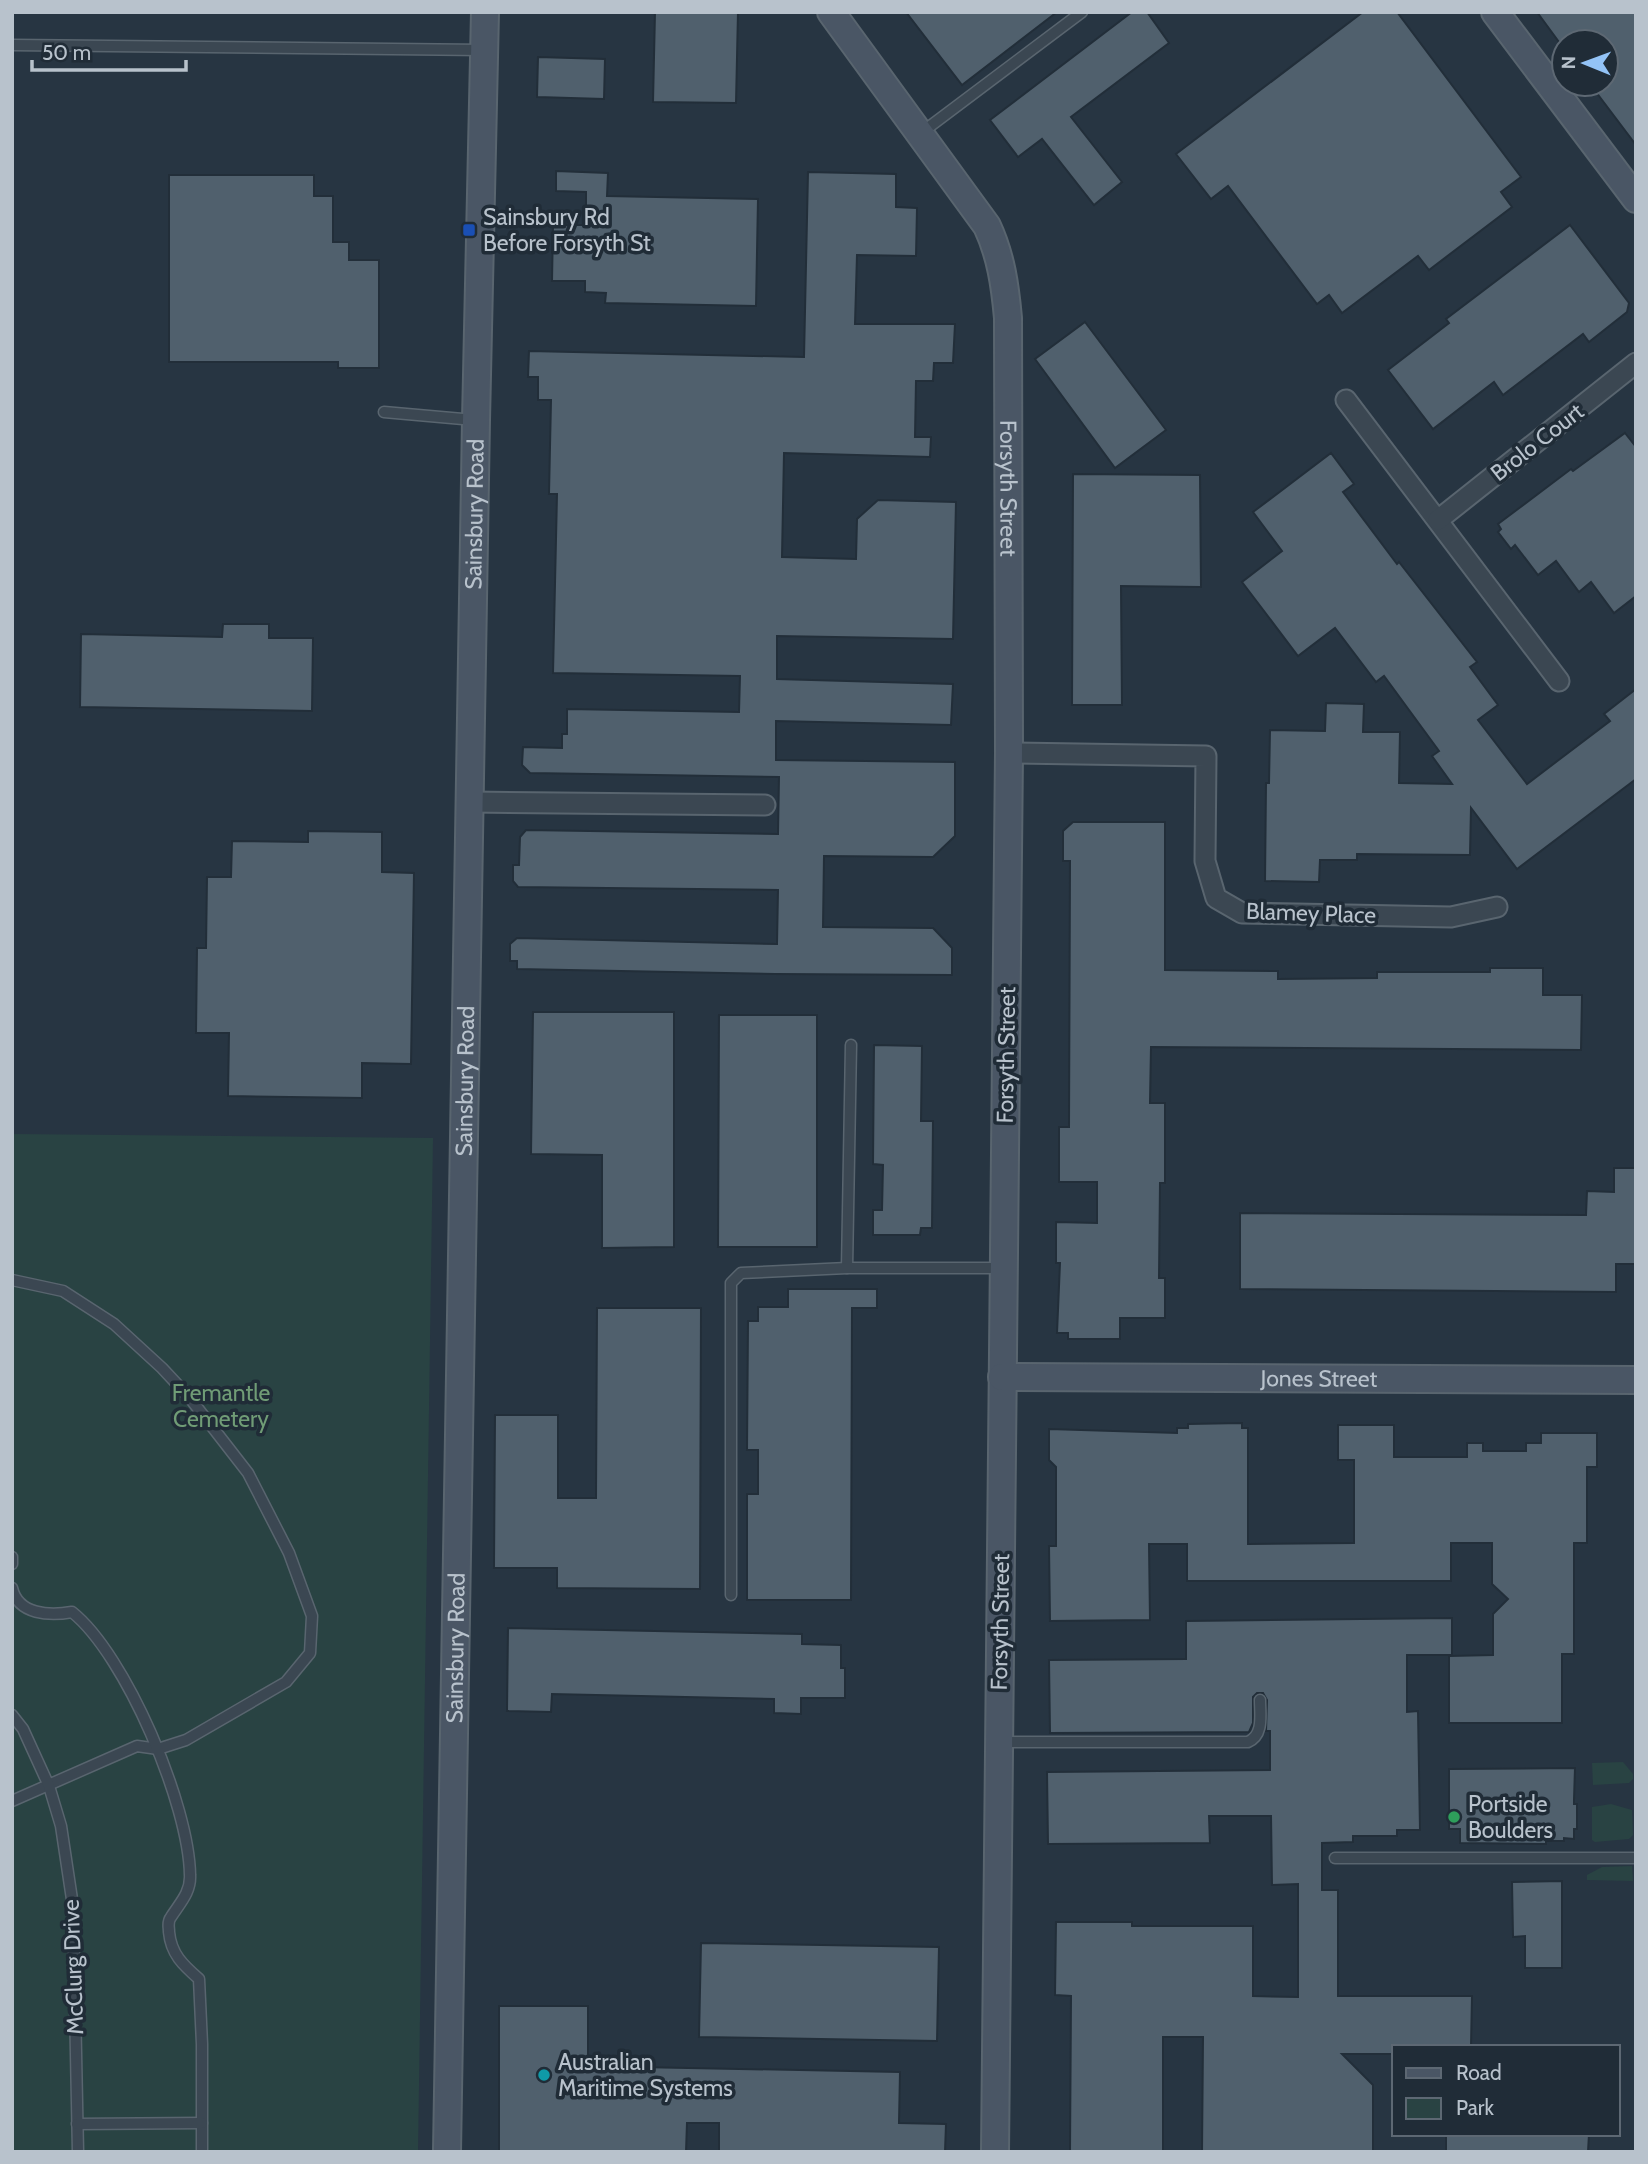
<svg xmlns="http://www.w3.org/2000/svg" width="1648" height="2164" viewBox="0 0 1648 2164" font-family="Cabin,sans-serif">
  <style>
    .green { fill: #294343 }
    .building { fill: #50606d; stroke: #222e39; stroke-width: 2 }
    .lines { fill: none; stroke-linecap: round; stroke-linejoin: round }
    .lane-casing { stroke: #59656f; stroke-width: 13 }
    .street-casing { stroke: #59656f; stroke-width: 23 }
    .secondary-casing { stroke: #59656f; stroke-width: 30 }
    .lane { stroke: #3b4752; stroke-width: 10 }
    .street { stroke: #3b4752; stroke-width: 19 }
    .secondary { stroke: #4a5665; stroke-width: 26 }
    .transit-dot { fill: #1a4fb4; stroke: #202c37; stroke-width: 2.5 }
    .leisure-dot { fill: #2e9e5b; stroke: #202c37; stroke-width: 2.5 }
    .culture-dot { fill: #0f9aa8; stroke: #202c37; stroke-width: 2.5 }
    .labels { text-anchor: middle; stroke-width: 7; stroke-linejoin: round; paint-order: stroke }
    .poi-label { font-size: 23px; fill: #b8c2cc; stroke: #202c37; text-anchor: start }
    .street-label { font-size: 23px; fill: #b8c2cc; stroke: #202c37 }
    .park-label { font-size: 23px; fill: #709c76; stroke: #202c37 }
  </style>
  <rect width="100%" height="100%" fill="#273542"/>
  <g class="green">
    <polygon points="12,1134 433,1138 418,2152 12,2152"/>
    <polygon points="1623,1762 1633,1774 1633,1779 1629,1783 1593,1785 1592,1763"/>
    <polygon points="1611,1804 1632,1810 1633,1835 1629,1839 1595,1842 1592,1840 1592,1807"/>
    <polygon points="1632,1866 1633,1881 1587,1880 1587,1875 1602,1867"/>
  </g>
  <g class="building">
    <polygon points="655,12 738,12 736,103 653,102"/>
    <polygon points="906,12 1057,12 962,85"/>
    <polygon points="1132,12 1147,12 1169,43 1071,117 1122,182 1094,205 1042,139 1018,157 990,120"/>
    <polygon points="1363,12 1397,12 1521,177 1501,192 1512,207 1429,270 1418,256 1342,313 1329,295 1317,304 1228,186 1211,199 1176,154"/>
    <polygon points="1537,12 1636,12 1636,145 1590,84 1606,84 1606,42 1559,42"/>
    <polygon points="538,57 605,59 604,99 537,97"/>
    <polygon points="556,171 608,173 607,196 758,199 756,306 605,303 606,293 585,292 585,281 552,281 553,225 586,225 586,192 556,191"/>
    <polygon points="808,172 896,174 896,207 917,208 916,256 857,255 855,324 955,324 953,363 934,363 933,381 916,381 915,437 931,437 930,457 784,453 782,557 856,559 857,519 878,500 956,502 953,639 777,636 777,679 953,684 951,725 776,721 776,760 955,762 955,836 933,857 824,856 823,927 933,928 952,948 952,975 775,974 517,969 517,961 510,961 510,944 517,938 777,944 778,890 518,887 513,881 513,865 519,865 520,837 526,830 778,834 779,777 530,773 522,765 523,747 562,748 562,734 567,734 567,709 739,712 740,676 553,673 557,494 549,494 551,400 538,400 538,377 528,377 529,351 804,357"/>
    <polygon points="169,175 314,175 314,196 333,196 333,242 349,242 349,260 379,260 379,368 338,368 338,362 169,362"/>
    <polygon points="1570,225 1629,303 1627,312 1589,342 1583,334 1503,395 1494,382 1433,429 1388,370 1449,323 1446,319"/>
    <polygon points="1085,322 1166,430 1115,468 1035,359"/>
    <polygon points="1625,433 1636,447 1636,596 1614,613 1591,582 1579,592 1556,561 1538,575 1515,545 1511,549 1498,532 1501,529 1498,524 1571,469 1573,471"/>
    <polygon points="1331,453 1354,484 1343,492 1397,564 1399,562 1477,662 1470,667 1498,705 1478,720 1527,784 1610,721 1604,714 1636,689 1636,779 1517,869 1471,808 1470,855 1357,854 1357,860 1320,860 1319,882 1265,881 1266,783 1269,783 1270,730 1325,731 1326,703 1364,704 1363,732 1400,732 1399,783 1452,784 1432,756 1439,751 1384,676 1376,682 1335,628 1298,656 1242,582 1282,551 1253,512"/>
    <polygon points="1073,474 1200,475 1201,587 1121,586 1122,705 1072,705"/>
    <polygon points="223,624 269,624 269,638 313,638 312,711 80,707 81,634 222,637"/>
    <polygon points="1073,822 1165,822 1165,970 1278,971 1278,979 1377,978 1377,972 1490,972 1490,968 1543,968 1543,995 1582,995 1581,1050 1151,1047 1150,1103 1165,1103 1165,1183 1160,1183 1159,1278 1165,1278 1165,1318 1120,1318 1120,1339 1068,1339 1068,1333 1057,1333 1060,1263 1056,1263 1056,1222 1097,1223 1097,1182 1059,1182 1059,1127 1069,1127 1070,861 1063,861 1063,831"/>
    <polygon points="308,831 382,832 382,872 414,873 411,1064 362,1063 362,1098 228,1096 229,1033 196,1033 197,948 206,948 207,877 231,877 232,841 308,842"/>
    <polygon points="533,1012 674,1012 674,1247 602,1248 602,1155 531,1154"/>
    <polygon points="719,1015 817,1015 817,1247 718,1247"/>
    <polygon points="874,1045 922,1046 921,1121 933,1121 932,1228 921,1228 920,1235 873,1235 873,1210 882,1210 883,1165 873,1164"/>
    <polygon points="1614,1168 1636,1168 1636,1264 1616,1264 1616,1292 1240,1289 1240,1213 1586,1215 1587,1191 1614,1192"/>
    <polygon points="788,1289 877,1289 877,1308 852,1308 851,1600 747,1600 747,1494 758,1494 758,1450 747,1450 748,1321 758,1321 758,1307 788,1307"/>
    <polygon points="597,1308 701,1308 700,1589 557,1588 557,1568 494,1568 495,1415 558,1415 558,1498 596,1498"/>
    <polygon points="1242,1423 1242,1428 1248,1428 1248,1544 1354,1543 1354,1460 1338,1460 1338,1425 1394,1425 1394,1457 1467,1457 1467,1443 1483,1443 1483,1451 1526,1451 1526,1443 1541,1443 1541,1433 1597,1433 1597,1467 1587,1467 1587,1543 1574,1543 1574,1654 1562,1654 1562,1723 1449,1723 1449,1656 1493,1655 1493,1614 1508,1599 1492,1584 1492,1543 1451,1543 1451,1581 1187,1581 1187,1544 1149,1544 1150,1620 1050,1621 1049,1546 1056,1546 1056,1467 1049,1460 1049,1429 1177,1433 1177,1428 1188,1428 1188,1424"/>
    <polygon points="1452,1618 1452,1655 1407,1655 1407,1712 1418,1711 1420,1830 1397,1830 1397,1836 1353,1836 1353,1842 1322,1843 1322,1890 1338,1890 1338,1996 1472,1996 1471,2047 1394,2047 1394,2054 1342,2054 1373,2085 1373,2152 1202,2152 1203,2037 1163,2037 1163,2152 1070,2152 1071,1996 1055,1995 1056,1922 1132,1922 1132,1926 1253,1926 1253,1996 1298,1997 1298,1884 1272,1885 1271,1816 1209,1816 1210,1843 1048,1844 1047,1772 1270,1770 1270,1731 1266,1731 1267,1700 1263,1693 1257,1693 1253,1697 1253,1723 1249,1732 1050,1733 1049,1660 1186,1659 1186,1621"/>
    <polygon points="508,1628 802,1634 802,1644 841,1645 841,1668 845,1668 845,1698 801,1698 801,1714 774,1713 774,1699 552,1694 551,1712 507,1711"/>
    <polygon points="1575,1768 1574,1800 1574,1804 1577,1804 1577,1829 1574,1829 1574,1839 1564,1838 1564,1841 1546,1841 1546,1844 1460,1843 1460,1829 1449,1829 1449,1769"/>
    <polygon points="1562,1881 1562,1968 1525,1968 1525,1936 1513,1937 1512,1882"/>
    <polygon points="701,1943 939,1947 937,2041 699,2037"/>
    <polygon points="499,2006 588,2006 588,2066 900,2072 899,2123 946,2124 945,2152 719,2152 719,2123 687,2123 686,2152 499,2152"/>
    <polygon points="1446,2134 1589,2134 1588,2152 1446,2152"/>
  </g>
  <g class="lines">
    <g class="lane-casing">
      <g id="lane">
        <polyline points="12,45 484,50"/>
        <polyline points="921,133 1082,12"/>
        <polyline points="384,412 474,420"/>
        <polyline points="847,1268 851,1045"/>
        <polyline points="12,1280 63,1291 114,1324 162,1368 189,1397 248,1473 289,1553 312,1616 310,1653 286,1682 186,1740 158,1749 137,1746 12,1801"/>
        <polyline points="12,1557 12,1564"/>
        <path d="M 12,1588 C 18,1615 50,1616 72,1612 C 126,1655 189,1805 190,1875 C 191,1892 180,1903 171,1917 C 167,1922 169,1926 169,1932 C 171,1954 183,1965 199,1979 L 202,2044 L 202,2152"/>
        <polyline points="731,1595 731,1283 741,1273 847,1268 1003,1268"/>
        <polyline points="12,1715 23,1729 49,1786 61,1826 73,1906 78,2152"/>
        <path d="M 999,1742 L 1248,1742 C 1264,1735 1260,1715 1260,1700"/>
        <polyline points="1335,1858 1636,1858"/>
        <polyline points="77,2124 202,2123"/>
      </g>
    </g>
    <g class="street-casing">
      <g id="street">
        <polyline points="1346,400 1559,681"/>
        <polyline points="1438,520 1636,363"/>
        <polyline points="1009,753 1206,756 1205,861 1216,898 1242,913 1451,917 1497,907"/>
        <polyline points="471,802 765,805"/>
      </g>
    </g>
    <g class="secondary-casing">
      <g id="secondary">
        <path id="s1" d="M 831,12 L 987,226 C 1001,256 1005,285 1008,318 L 1009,753 L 995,2152"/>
        <polyline points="1495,12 1636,199"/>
        <path id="s2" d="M 1002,1377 L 1636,1380"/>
        <path id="s3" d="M 447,2152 L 476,420 L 485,12"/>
      </g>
    </g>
    <use href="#lane" class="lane"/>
    <use href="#street" class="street"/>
    <use href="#secondary" class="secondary"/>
  </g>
  <rect class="transit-dot" x="462" y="223" width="14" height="14" rx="3.5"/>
  <circle class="leisure-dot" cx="1454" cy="1817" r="7"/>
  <circle class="culture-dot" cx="544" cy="2075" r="7"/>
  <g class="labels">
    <g class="poi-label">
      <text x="483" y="225">Sainsbury Rd<tspan x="483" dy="26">Before Forsyth St</tspan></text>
      <text x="1468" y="1812">Portside<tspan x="1468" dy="26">Boulders</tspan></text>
      <text x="558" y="2070">Australian<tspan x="558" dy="26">Maritime Systems</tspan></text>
    </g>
    <g class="street-label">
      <text transform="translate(1537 442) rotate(-38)" y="8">Brolo Court</text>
      <text dy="8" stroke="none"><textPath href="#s1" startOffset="530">Forsyth Street</textPath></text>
      <text dy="8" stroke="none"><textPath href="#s3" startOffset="1638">Sainsbury Road</textPath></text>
      <text transform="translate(1311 913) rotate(2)" y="8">Blamey Place</text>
      <text transform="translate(1006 1055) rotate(-89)" y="8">Forsyth Street</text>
      <text dy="8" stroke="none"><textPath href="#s3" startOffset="1071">Sainsbury Road</textPath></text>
      <text dy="8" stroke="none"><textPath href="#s2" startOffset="317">Jones Street</textPath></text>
      <text transform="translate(1000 1622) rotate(-89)" y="8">Forsyth Street</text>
      <text dy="8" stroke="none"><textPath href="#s3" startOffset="504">Sainsbury Road</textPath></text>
      <text transform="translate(73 1967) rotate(-92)" y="8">McClurg Drive</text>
    </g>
    <g class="park-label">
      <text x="221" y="1401">Fremantle<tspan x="221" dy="26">Cemetery</tspan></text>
    </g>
  </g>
  <rect width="1648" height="2164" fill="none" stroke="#b8c2cc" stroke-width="28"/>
  <rect x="1392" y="2045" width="228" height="91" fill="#202c37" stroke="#5d6873" stroke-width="2"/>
  <rect x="1406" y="2068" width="35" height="10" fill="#4a5665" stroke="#5d6873" stroke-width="2"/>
  <text x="1456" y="2080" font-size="21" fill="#b8c2cc">Road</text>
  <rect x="1406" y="2098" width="35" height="21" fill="#294343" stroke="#5d6873" stroke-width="2"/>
  <text x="1456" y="2115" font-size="21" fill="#b8c2cc">Park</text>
  <g transform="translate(1585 63) rotate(271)"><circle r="33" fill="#202c37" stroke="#5d6873" stroke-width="2"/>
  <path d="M0-5L12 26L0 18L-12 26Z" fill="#93c3f6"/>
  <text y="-10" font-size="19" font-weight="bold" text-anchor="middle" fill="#b8c2cc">N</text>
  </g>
  <path d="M32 60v10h154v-10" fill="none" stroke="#b8c2cc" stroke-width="3.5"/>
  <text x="42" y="60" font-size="21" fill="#b8c2cc" stroke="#202c37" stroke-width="5" paint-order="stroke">50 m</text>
</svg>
